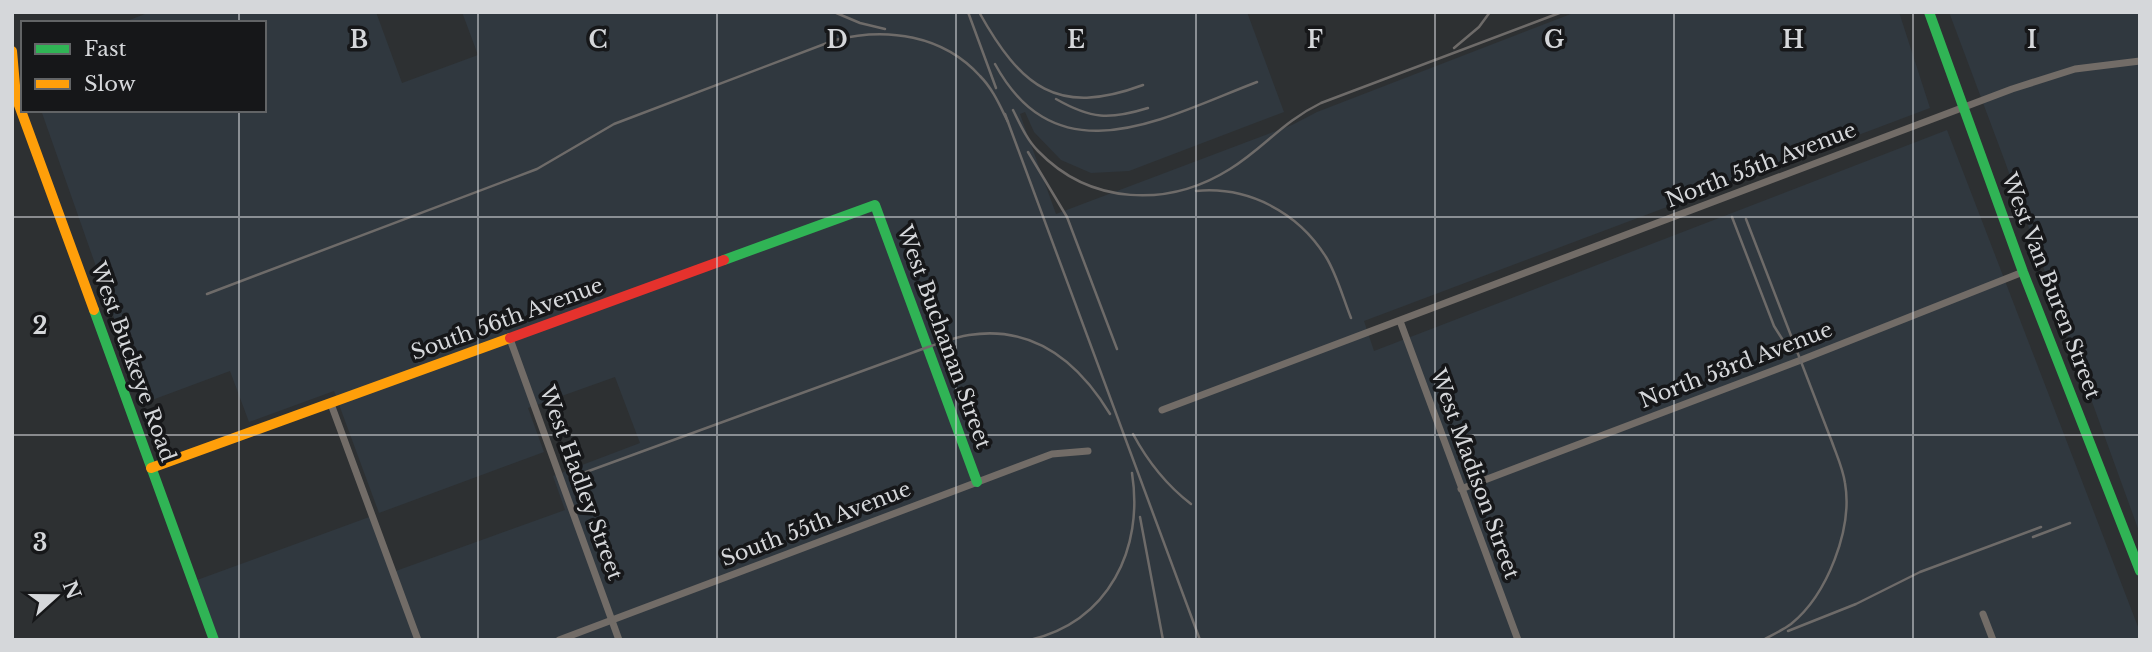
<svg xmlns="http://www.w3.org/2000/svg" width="2152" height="652" viewBox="0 0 2152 652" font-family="'Libre Baskerville',serif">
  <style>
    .built { fill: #30383f }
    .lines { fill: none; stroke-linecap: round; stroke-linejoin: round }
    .street { stroke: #726c67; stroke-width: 7 }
    .fast { stroke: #30b455; stroke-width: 10 }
    .slow { stroke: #ff9f0a; stroke-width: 10 }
    .jam { stroke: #e5322d; stroke-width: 10 }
    .rail { stroke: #6e6b69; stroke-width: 2.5 }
    .grid { fill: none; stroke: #d5d7da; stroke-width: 2; stroke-opacity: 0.55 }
    .labels { text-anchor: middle; stroke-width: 7; stroke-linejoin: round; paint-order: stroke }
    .street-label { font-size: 21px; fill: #d5d7da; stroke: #161719 }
    .grid-label { font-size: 23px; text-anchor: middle; font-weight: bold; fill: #d5d7da; stroke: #161719; stroke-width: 7; stroke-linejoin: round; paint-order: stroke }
  </style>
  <rect width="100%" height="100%" fill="#2d3032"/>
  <g class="built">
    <polygon points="150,12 376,12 402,83 478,55 462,12 1247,12 1284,112 1129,171 1091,173 1061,160 1034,132 1025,112 1020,114 1056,214 1292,125 1317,112 1576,12 1899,12 1930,108 1364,321 1374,351 1947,130 2140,632 2140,640 219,640 197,580 372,516 393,572 565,510 553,476 640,443 615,377 528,408 544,452 379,513 334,391 249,422 230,371 144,403 41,110 264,110 264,23 122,23"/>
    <polygon points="1949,12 2140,12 2140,534 2004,159"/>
  </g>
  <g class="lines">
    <g class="street">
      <polyline points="1400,321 1518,640"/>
      <polyline points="510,339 619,640"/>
      <polyline points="331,404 418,640"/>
      <polyline points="1162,410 2012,89 2075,69 2140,61"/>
      <polyline points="1461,489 1801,360 2023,272"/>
      <polyline points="1983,614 1993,640"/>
      <polyline points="559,640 1052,454 1088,451"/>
    </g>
    <g class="fast">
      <polyline points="1929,12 2023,272 2140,571"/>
      <polyline points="724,260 875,205 977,482"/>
      <polyline points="94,310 214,640"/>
    </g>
    <g class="slow">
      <polyline points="12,51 16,97 94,310"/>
      <polyline points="151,468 510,338"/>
    </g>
    <polyline class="jam" points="510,338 724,260"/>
    <g class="rail">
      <polyline points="834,12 860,23 885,29"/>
      <polyline points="968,12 996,88"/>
      <path d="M 979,12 C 1021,87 1057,117 1143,85"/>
      <polyline points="1454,48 1479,27 1490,12"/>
      <path d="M 995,64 C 1058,180 1165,117 1257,82"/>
      <path d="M 1056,99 C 1091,119 1109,120 1148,108"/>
      <path d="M 1013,110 C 1020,124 1027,140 1038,151 C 1090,205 1168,208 1230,169 C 1264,148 1282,122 1321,103 L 1562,12"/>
      <polyline points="1005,114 1200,640"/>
      <polyline points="1028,152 1067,217 1117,349"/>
      <path d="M 1196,191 C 1248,186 1298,212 1326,257 C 1337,275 1343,298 1351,318"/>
      <polyline points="1732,217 1774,326 1791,353"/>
      <path d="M 1746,219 L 1832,442 C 1837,456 1843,469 1845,483 C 1853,529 1827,595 1791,624 C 1783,630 1772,635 1763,640"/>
      <path d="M 207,294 L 537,169 L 614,124 L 835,40 C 887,27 943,35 980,76 C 993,89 1000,106 1008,122"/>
      <path d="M 1133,434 C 1148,462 1165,484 1191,504"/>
      <path d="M 575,476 L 928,347 C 941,343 955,337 969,335 C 1034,325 1079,363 1110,414"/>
      <polyline points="1140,517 1163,640"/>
      <polyline points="2033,537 2070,523"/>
      <polyline points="1788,631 1856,604 1920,572 2041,527"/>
      <polyline points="924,640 949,640"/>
      <path d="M 1030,640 C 1109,621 1144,549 1132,473"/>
    </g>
  </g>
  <path class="grid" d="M 239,12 L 239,23M 478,12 L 478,640M 717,12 L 717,640M 956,12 L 956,640M 1196,12 L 1196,640M 1435,12 L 1435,640M 1674,12 L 1674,640M 1913,12 L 1913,640M 239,110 L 239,640M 12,217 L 2140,217M 12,435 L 2140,435"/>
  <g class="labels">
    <g class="street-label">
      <text transform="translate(1761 165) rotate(-21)" y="7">North 55th Avenue</text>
      <text transform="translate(2051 286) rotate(69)" y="7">West Van Buren Street</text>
      <text transform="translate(507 319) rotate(-20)" y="7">South 56th Avenue</text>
      <text transform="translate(944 337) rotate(70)" y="7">West Buchanan Street</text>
      <text transform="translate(133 362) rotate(70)" y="7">West Buckeye Road</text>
      <text transform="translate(1736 365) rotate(-21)" y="7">North 53rd Avenue</text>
      <text transform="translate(1475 474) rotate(70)" y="7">West Madison Street</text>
      <text transform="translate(581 483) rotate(70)" y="7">West Hadley Street</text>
      <text transform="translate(816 524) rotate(-21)" y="7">South 55th Avenue</text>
    </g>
  </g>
  <g class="grid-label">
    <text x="359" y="48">B</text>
    <text x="598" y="48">C</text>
    <text x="837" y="48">D</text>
    <text x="1076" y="48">E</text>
    <text x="1315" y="48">F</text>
    <text x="1554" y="48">G</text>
    <text x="1793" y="48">H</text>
    <text x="2032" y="48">I</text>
    <text x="40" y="334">2</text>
    <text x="40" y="551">3</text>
  </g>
  <rect width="2152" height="652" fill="none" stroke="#d5d7da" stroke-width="28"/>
  <rect x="21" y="21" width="245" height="91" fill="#161719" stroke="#626466" stroke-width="2"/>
  <rect x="35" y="44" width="35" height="10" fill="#30b455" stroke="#626466" stroke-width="2"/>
  <text x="84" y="56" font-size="21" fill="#d5d7da">Fast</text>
  <rect x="35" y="79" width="35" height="10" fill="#ff9f0a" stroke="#626466" stroke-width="2"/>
  <text x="84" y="91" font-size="21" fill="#d5d7da">Slow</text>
  <g transform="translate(56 596) rotate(69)" stroke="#161719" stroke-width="5" paint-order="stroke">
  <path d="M0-5L12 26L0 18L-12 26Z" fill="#d5d7da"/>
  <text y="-10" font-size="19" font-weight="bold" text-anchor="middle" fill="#d5d7da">N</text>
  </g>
</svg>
